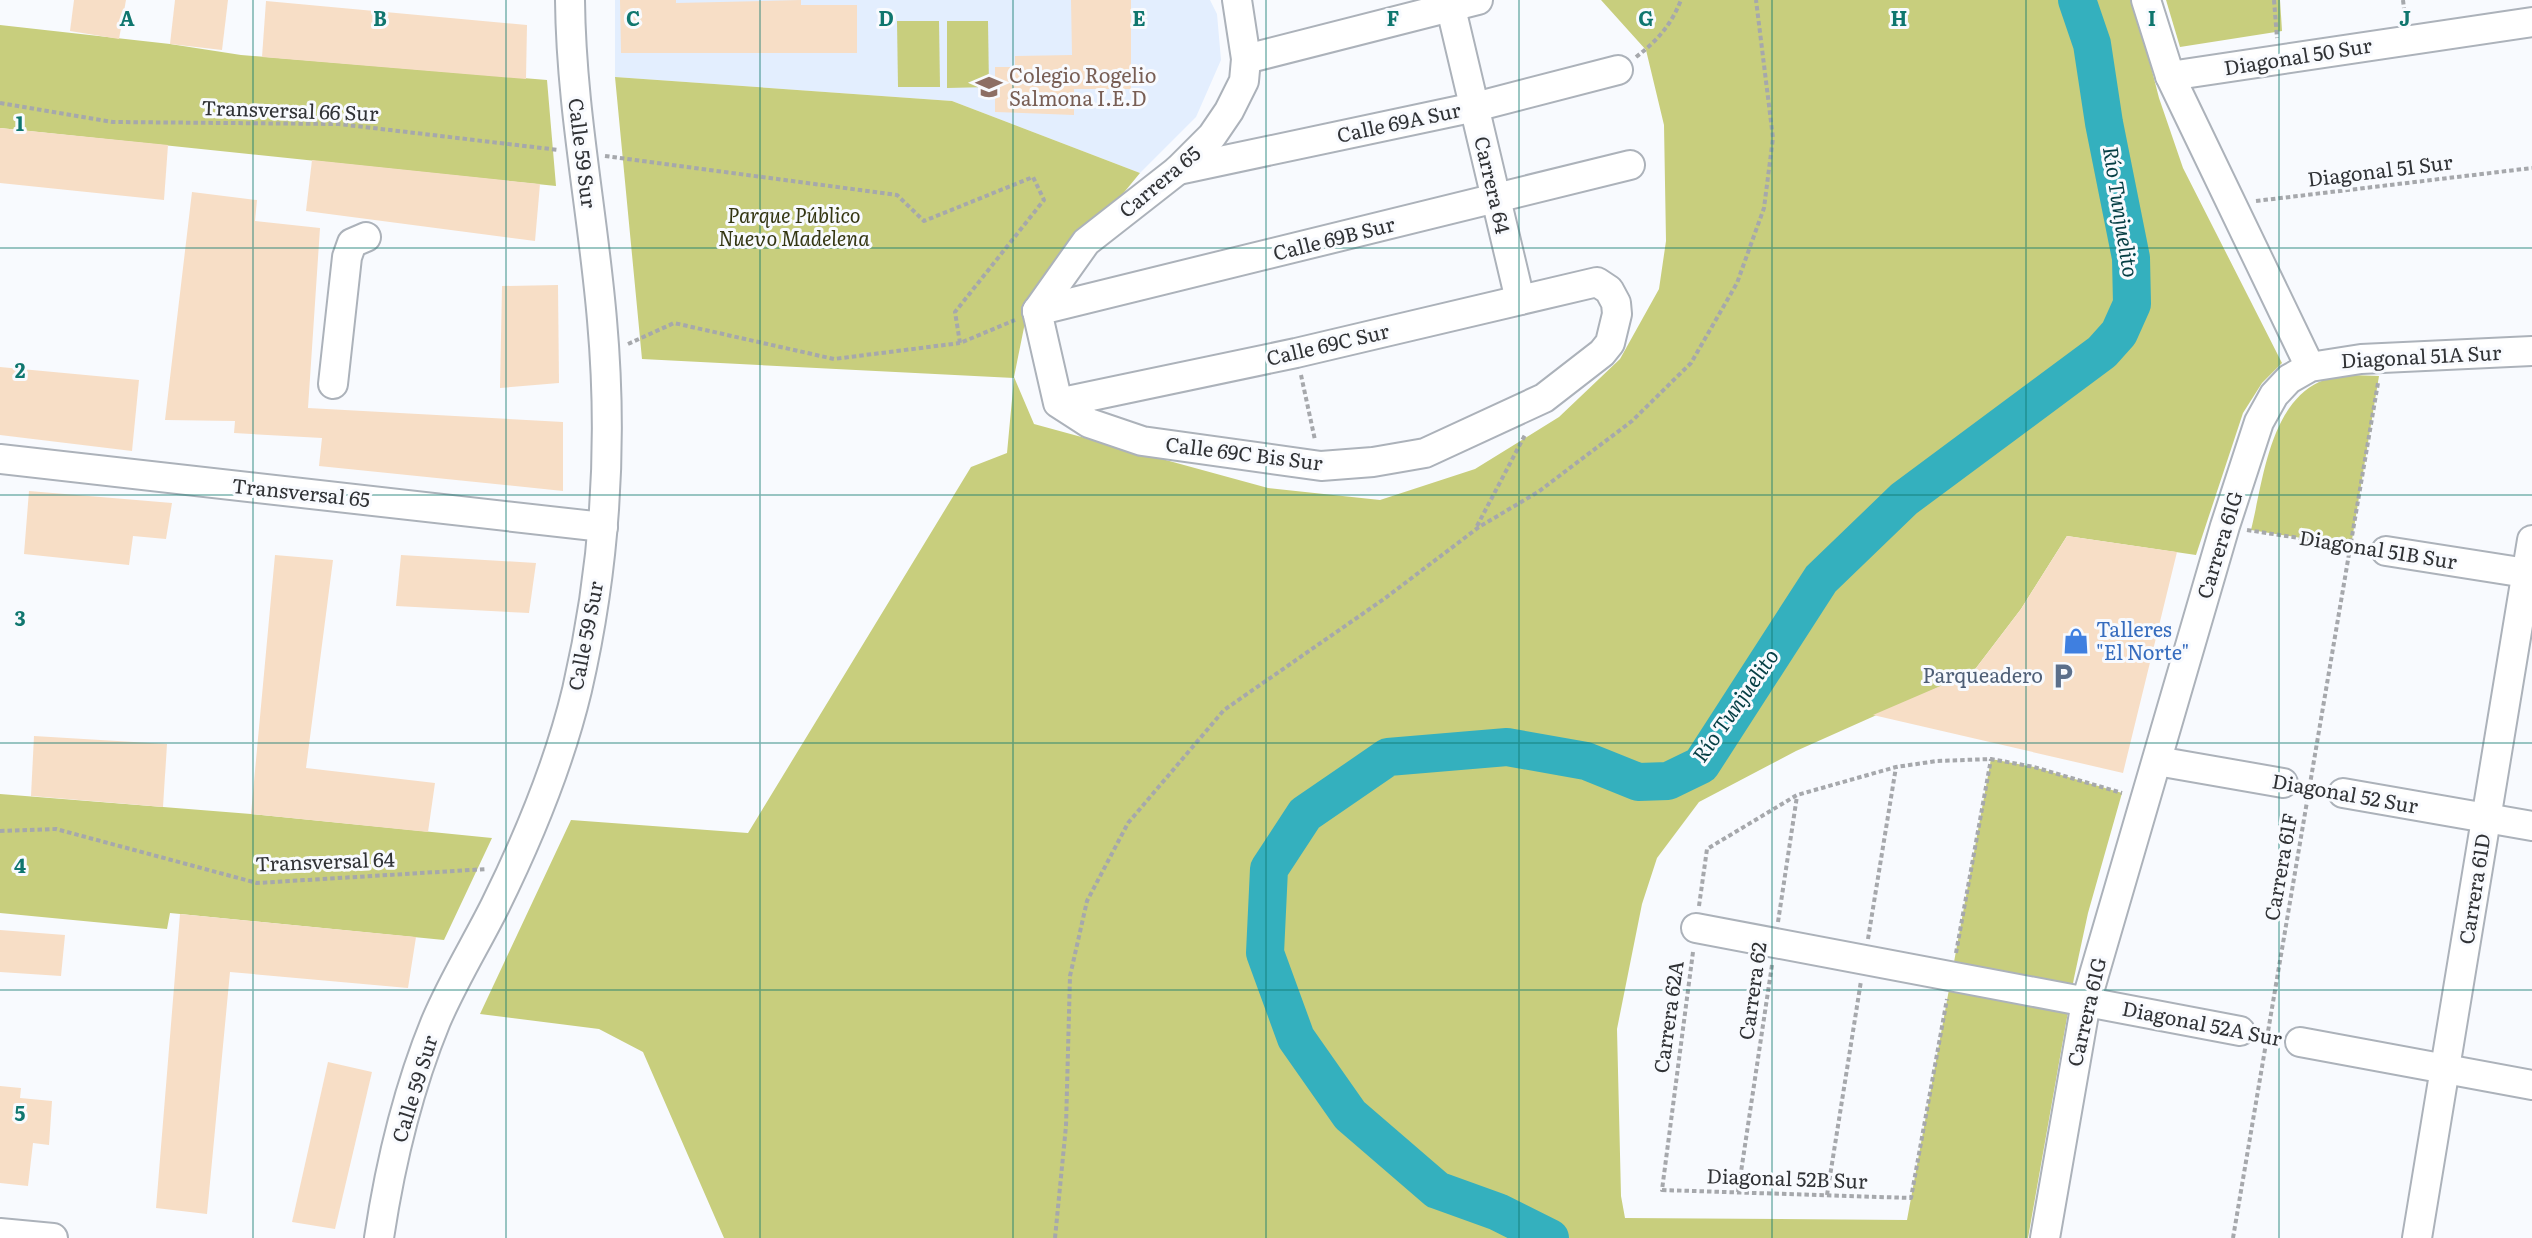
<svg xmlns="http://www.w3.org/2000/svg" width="2532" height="1238" viewBox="0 0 2532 1238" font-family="Literata,serif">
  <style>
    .built { fill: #e3eefe }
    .green { fill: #c8ce7d }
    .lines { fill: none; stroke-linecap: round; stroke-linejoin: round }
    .river { stroke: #34b0be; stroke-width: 38 }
    .building { fill: #f7dec6 }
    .minor-casing { stroke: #acb2ba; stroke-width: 32 }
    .path { stroke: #a6a8ac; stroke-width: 4; stroke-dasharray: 4.5 3; stroke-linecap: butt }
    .minor { stroke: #fff; stroke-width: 28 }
    .grid { fill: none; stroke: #0f766e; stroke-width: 1.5; stroke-opacity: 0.55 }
    .labels { text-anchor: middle; stroke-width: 6; stroke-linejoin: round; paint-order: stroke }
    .street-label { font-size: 20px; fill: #303235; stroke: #f8fafe }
    .education-label { font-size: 20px; fill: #785e54; stroke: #f8fafe; text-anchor: start }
    .park-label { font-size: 20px; font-style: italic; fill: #343612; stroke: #f8fafe }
    .shop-label { font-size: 20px; fill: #366cbe; stroke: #f8fafe; text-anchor: start }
    .service-label { font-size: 20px; fill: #4e5e75; stroke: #f8fafe; text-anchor: end }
    .water-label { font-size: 21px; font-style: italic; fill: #053e44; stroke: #f8fafe }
    .grid-label { font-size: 20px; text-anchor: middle; font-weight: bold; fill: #0f766e; stroke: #f8fafe; stroke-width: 6; stroke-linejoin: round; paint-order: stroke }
  </style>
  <rect width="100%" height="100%" fill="#f8fafe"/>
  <polygon class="built" points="615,0 1210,0 1217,14 1221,60 1196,117 1140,173 952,101 615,77"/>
  <g class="green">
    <polygon points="1601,0 2134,0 2159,98 2183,168 2282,363 2262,383 2243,413 2196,555 2067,536 2021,609 1973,672 1796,751 1699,802 1657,858 1642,904 1617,1029 1621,1196 1625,1218 1907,1220 1991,759 2034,767 2122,793 2088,913 2074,978 2028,1238 724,1238 643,1052 599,1029 480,1014 571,820 748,833 971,467 1007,453 1014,378 642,359 615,77 952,101 1140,173 1107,213 1064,249 1031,293 1014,377 1034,424 1268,488 1380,500 1475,469 1559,417 1620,359 1659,289 1666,241 1664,125 1646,50"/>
    <polygon points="2166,0 2280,0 2282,31 2180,47"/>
    <polygon points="897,21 939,21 940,87 898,87"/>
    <polygon points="947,21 988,21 989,87 947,88"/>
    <polygon points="0,25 170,44 241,55 547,80 556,186 0,128"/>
    <path d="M 2351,375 L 2379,376 L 2351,546 L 2251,530 C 2263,482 2269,406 2319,382 C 2328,378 2341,377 2351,375 Z"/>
    <polygon points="0,794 251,814 492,838 444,940 170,913 167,929 0,913"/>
  </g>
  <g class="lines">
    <polyline class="river" points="1550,1238 1498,1212 1437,1190 1350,1115 1296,1038 1265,953 1269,869 1305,814 1388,757 1507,747 1586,761 1638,782 1668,781 1701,765 1821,579 1904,499 2102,352 2119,333 2132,304 2131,258 2104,123 2092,44 2077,0"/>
  </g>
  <g class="building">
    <polygon points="74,0 126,0 119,39 70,31"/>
    <polygon points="175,0 228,0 222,50 170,44"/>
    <polygon points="620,0 676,0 676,3 801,0 801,5 857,5 857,53 621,53"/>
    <polygon points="1071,0 1131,0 1131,89 1074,89 1074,115 995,112 995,67 1015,67 1015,56 1072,55"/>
    <polygon points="266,1 527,25 526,79 262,57"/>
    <polygon points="0,128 168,145 164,200 0,183"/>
    <polygon points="312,160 540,184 535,241 306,211"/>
    <polygon points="192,192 257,200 255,221 320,228 308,408 563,422 563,491 319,466 322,438 234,433 235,421 165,420"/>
    <polygon points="558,285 559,383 500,388 502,286"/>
    <polygon points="0,367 139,380 132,451 0,435"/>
    <polygon points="29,491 172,503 166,539 133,536 129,565 24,554"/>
    <polygon points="2067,536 2177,552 2123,773 1873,715 1973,672 2021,609"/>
    <polygon points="275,555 333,560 306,768 435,783 428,832 251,814"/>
    <polygon points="401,555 536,563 529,613 396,606"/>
    <polygon points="34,736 167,744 163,807 31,796"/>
    <polygon points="180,914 416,937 408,988 230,972 207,1214 156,1208"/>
    <polygon points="0,930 65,935 61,976 0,972"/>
    <polygon points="328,1062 372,1072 335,1229 292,1222"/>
    <polygon points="0,1086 21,1088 20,1098 52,1101 49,1145 33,1143 28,1186 0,1183"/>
  </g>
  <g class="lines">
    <g class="minor-casing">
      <g id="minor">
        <polyline points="1449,0 1520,300"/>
        <polyline points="2146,0 2170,76 2310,367"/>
        <polyline points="1246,59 1478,0"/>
        <polyline points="2170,76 2532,22"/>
        <polyline points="1178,170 1475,107 1618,70"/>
        <polyline points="1037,311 1058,403 1089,423 1142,441 1321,466 1373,462 1425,453 1544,398 1602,353 1610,343 1617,314 1616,303 1609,290 1597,282 1296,353 1058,403"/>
        <polyline points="1037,311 1630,165"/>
        <polyline points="1037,311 1086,242 1178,170 1212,136 1229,111 1244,81 1246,59 1237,0"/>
        <polyline points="333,384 347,257 352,243 366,237"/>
        <polyline points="0,459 603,527"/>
        <polyline points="2386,551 2532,574"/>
        <polyline points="2157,761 2283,783"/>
        <polyline points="2343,793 2532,826"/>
        <polyline points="1696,928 2240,1031"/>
        <polyline points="2300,1042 2532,1085"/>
        <polyline points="0,1233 53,1238"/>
        <path d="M 379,1238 C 390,1165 408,1089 436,1021 C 453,981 476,944 495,906 C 529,837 559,765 577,690 C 605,569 613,443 602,320 C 593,213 571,108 570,0"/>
        <polyline points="2045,1238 2086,1002 2225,526 2259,422 2274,395 2289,379 2310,367 2361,359 2532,351"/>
        <polyline points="2417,1238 2532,540"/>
      </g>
    </g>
    <g class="path">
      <polyline points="2274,0 2277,38"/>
      <polyline points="2403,0 2405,17"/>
      <path d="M 1636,57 C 1658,40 1671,25 1681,0"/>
      <polyline points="0,103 113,122 339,124 559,150"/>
      <polyline points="605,156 897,195 924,221 1033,177 1044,200 955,312 960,343 1015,320"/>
      <polyline points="2256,201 2532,168"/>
      <polyline points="628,344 674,323 834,359 960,343"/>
      <polyline points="1301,375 1315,440"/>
      <polyline points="1477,526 1525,435"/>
      <polyline points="2247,530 2364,548"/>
      <polyline points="0,831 56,829 257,883 487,869"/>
      <polyline points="1699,906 1707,849 1797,795 1896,767 1937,761 1991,759 2034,767 2122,793"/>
      <polyline points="1778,922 1797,796"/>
      <polyline points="1868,939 1896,767"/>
      <polyline points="1693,952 1662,1190 1911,1198 1947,999"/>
      <polyline points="1956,953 1991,759"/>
      <polyline points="1738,1192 1772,965"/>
      <polyline points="1827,1195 1861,981"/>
      <polyline points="1055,1238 1066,1126 1070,976 1087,901 1128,823 1224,710 1384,599 1479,527 1538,492 1632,421 1691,363 1737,283 1764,208 1773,138 1756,0"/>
      <polyline points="2233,1238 2378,383"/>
    </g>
    <use href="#minor" class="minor"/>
  </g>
  <path class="grid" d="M 253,0 L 253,1238M 506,0 L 506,1238M 760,0 L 760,1238M 1013,0 L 1013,1238M 1266,0 L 1266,1238M 1519,0 L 1519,1238M 1772,0 L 1772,1238M 2026,0 L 2026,1238M 2279,0 L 2279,1238M 0,248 L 2532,248M 0,495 L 2532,495M 0,743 L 2532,743M 0,990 L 2532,990"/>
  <defs>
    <g id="school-bare" transform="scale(2.07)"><path d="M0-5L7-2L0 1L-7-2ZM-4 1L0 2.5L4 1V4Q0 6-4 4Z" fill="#8d6e63" stroke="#f8fafe" stroke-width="2.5" paint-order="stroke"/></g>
    <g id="shop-bare" transform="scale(2.07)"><path d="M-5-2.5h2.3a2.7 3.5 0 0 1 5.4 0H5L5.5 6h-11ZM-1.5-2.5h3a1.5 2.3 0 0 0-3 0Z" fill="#3f7fe0" stroke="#f8fafe" stroke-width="2.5" paint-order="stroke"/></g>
    <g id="parking-bare" transform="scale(2.07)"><path d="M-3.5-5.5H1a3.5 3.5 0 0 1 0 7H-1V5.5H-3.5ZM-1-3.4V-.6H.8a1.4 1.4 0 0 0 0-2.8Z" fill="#5c6f8a" stroke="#f8fafe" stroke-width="2.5" paint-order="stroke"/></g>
  </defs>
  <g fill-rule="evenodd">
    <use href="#school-bare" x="989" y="87"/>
    <use href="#shop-bare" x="2076" y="641"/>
    <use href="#parking-bare" x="2063" y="676"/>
  </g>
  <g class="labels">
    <g class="street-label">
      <text transform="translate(2298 57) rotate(-9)" y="7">Diagonal 50 Sur</text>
      <text transform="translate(290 111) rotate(2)" y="7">Transversal 66 Sur</text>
      <text transform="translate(1399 123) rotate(-12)" y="7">Calle 69A Sur</text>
      <text transform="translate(582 153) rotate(83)" y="7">Calle 59 Sur</text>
      <text transform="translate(2380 171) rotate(-7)" y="7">Diagonal 51 Sur</text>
      <text transform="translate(1160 182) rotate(-40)" y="7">Carrera 65</text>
      <text transform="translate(1492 185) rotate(77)" y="7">Carrera 64</text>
      <text transform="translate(1334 239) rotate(-14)" y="7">Calle 69B Sur</text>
      <text transform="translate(1328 345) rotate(-13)" y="7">Calle 69C Sur</text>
      <text transform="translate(2421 357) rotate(-3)" y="7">Diagonal 51A Sur</text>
      <text transform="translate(1244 454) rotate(7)" y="7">Calle 69C Bis Sur</text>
      <text transform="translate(301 493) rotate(6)" y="7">Transversal 65</text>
      <text transform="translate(2220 545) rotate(-73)" y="7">Carrera 61G</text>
      <text transform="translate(2378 550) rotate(9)" y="7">Diagonal 51B Sur</text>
      <text transform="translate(586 636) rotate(-79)" y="7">Calle 59 Sur</text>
      <text transform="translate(2345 794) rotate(10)" y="7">Diagonal 52 Sur</text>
      <text transform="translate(325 862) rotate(-2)" y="7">Transversal 64</text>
      <text transform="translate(2281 867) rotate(-80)" y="7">Carrera 61F</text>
      <text transform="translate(2475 889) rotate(-81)" y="7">Carrera 61D</text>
      <text transform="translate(1753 991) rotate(-82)" y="7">Carrera 62</text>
      <text transform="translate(2087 1012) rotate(-77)" y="7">Carrera 61G</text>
      <text transform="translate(1669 1017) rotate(-82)" y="7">Carrera 62A</text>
      <text transform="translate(2202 1024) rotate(11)" y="7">Diagonal 52A Sur</text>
      <text transform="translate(415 1089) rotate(-73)" y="7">Calle 59 Sur</text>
      <text transform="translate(1787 1179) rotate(2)" y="7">Diagonal 52B Sur</text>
    </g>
    <g class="education-label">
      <text x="1009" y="83">Colegio Rogelio<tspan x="1009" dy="23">Salmona I.E.D</tspan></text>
    </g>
    <g class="park-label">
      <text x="794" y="223">Parque Público<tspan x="794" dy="23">Nuevo Madelena</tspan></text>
    </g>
    <g class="shop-label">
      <text x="2096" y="637">Talleres<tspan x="2096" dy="23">"El Norte"</tspan></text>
    </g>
    <g class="service-label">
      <text x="2043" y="683">Parqueadero</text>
    </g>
    <g class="water-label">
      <text transform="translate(2120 212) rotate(81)" y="7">Río Tunjuelito</text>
      <text transform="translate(1736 706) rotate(-55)" y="7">Río Tunjuelito</text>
    </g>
  </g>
  <g class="grid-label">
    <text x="127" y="26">A</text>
    <text x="380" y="26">B</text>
    <text x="633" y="26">C</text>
    <text x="886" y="26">D</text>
    <text x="1139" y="26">E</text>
    <text x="1393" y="26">F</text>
    <text x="1646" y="26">G</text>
    <text x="1899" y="26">H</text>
    <text x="2152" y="26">I</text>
    <text x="2405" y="26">J</text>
    <text x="20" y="131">1</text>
    <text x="20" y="378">2</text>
    <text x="20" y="626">3</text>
    <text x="20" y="873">4</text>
    <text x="20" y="1121">5</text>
  </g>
</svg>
